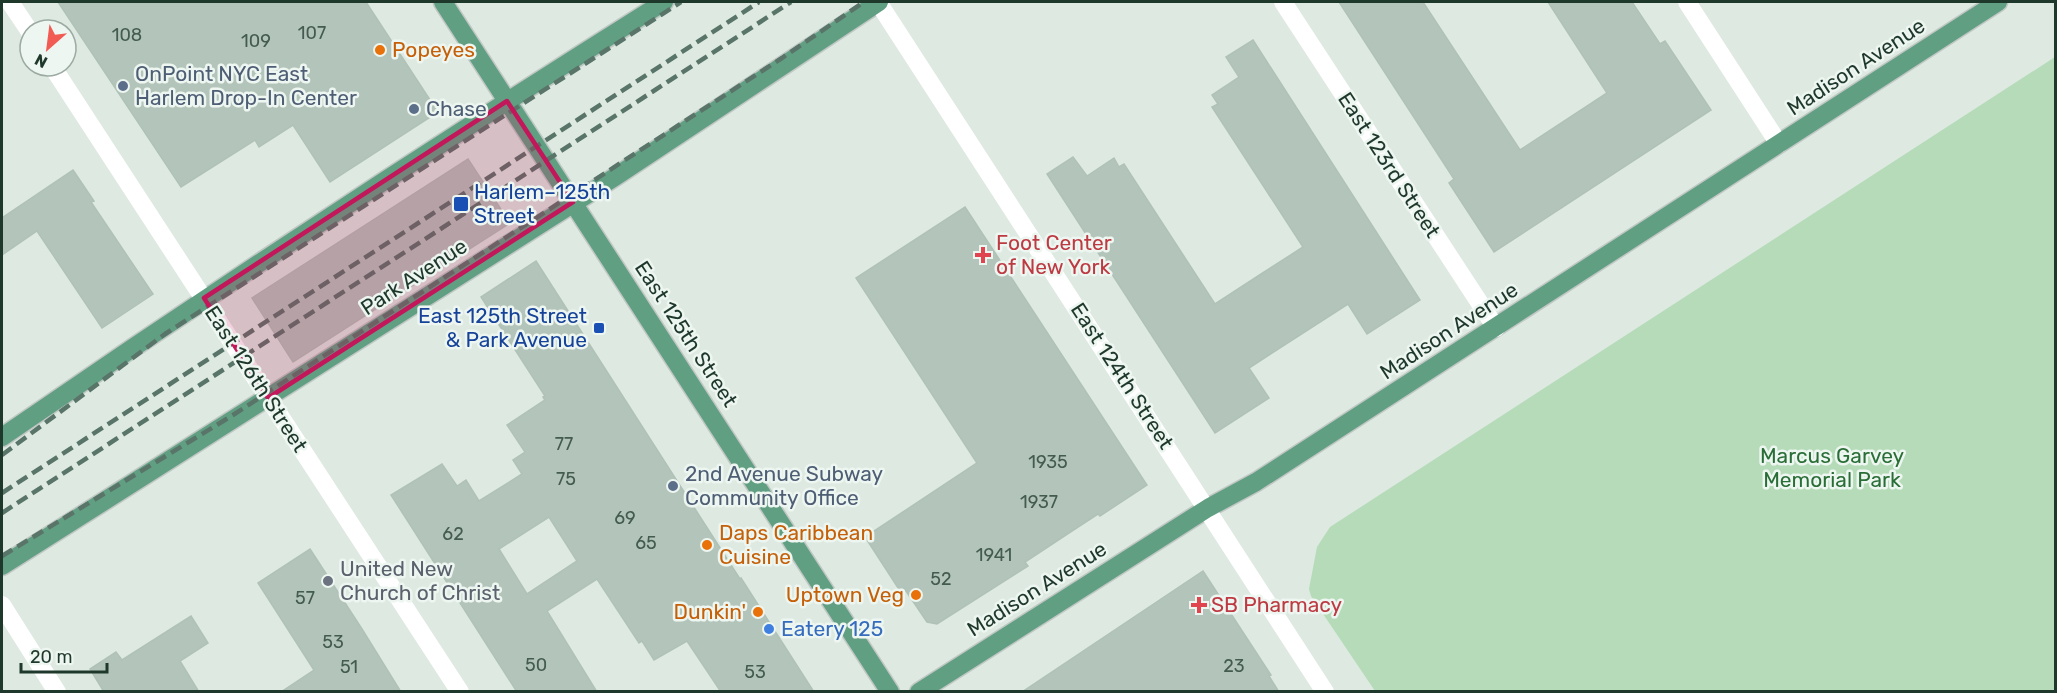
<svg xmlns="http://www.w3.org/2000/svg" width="2057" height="693" viewBox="0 0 2057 693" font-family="Rubik,sans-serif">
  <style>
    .green { fill: #b5dbb8 }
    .building { fill: #b3c4ba; stroke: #b0c2b7; stroke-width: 1.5; fill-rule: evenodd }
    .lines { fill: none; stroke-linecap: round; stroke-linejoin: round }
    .major-casing { stroke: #c0c7c4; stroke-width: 21 }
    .minor { stroke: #fff; stroke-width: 18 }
    .major { stroke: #619f83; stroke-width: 18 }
    .rail { stroke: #597468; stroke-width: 4.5; stroke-dasharray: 12 6; stroke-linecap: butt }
    .marked { fill: #c2185b; fill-opacity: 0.2; stroke: #c2185b; stroke-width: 4.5; stroke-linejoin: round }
    .food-dot { fill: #e8710a; stroke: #edf6f0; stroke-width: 2 }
    .service-dot { fill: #5c6f8a; stroke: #edf6f0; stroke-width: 2 }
    .transit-dot { fill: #1a4fb4; stroke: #edf6f0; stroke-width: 2 }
    .health-dot { fill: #e0444e; stroke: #edf6f0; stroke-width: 2 }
    .worship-dot { fill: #6b7280; stroke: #edf6f0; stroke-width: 2 }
    .shop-dot { fill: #3f7fe0; stroke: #edf6f0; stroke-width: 2 }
    .labels { text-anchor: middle; stroke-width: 5; stroke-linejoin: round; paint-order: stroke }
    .number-label { font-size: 18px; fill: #445b50 }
    .food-label { font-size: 21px; fill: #c56008; stroke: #edf6f0; text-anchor: start }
    .street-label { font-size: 21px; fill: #1f382c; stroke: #edf6f0 }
    .service-label { font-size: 21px; fill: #4e5e75; stroke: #edf6f0; text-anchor: start }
    .transit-label { font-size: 21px; fill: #164399; stroke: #edf6f0; text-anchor: start }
    .health-label { font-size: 21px; fill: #be3a42; stroke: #edf6f0; text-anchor: start }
    .park-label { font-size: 21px; fill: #2a6e37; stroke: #edf6f0 }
    .worship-label { font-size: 21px; fill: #5b616d; stroke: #edf6f0; text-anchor: start }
    .shop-label { font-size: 21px; fill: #366cbe; stroke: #edf6f0; text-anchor: start }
  </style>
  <rect width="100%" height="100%" fill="#dde9e1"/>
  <polygon class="green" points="2055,57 2055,691 1375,691 1311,596 1309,589 1317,547 1330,527"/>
  <g class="building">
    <polygon points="58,2 366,2 438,112 330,182 293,125 259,147 255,140 181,187"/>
    <polygon points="1339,2 1423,2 1520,150 1607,93 1548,2 1632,2 1660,44 1665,41 1711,110 1494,252 1449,183 1454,179"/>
    <polygon points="1253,40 1420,300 1367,334 1348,304 1249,368 1269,398 1215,433 1047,174 1073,157 1087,176 1114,158 1119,167 1124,164 1215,304 1258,276 1303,247 1212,107 1218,104 1212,95 1239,77 1226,57"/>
    <polygon points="468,159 510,223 293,362 252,298"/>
    <polygon points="73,170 94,201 91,202 153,294 102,328 37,231 2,255 2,218"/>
    <polygon points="965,207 1147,485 1100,516 1098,514 1075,529 1025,562 1028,566 937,624 927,622 904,588 900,591 865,537 977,463 856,278"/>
    <path d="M 536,261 L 740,579 L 741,578 L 814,692 L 721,692 L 687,641 L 654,660 L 642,641 L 639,643 L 597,579 L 547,611 L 597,692 L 517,692 L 391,495 L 442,464 L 457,486 L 466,480 L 479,501 L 522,474 L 513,460 L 525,452 L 507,425 L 545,400 L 543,397 L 545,396 L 481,297 ZM 549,517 L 577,561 L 527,594 L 499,549 Z"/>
    <polygon points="310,549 362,629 401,692 281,692 314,670 258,583"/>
    <polygon points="1203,571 1271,675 1269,676 1279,692 1022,692"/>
    <polygon points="191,616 208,643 180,661 199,692 104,692 90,669 116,652 122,660"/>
  </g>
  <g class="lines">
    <g class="major-casing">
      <g id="major">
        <polyline points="443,2 890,692"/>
        <path d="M 2,437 C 220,287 441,142 664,2"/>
        <polyline points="2,566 615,177 879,2"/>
        <polyline points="919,692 1208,508 1256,482 1998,2"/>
      </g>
    </g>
    <g class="minor">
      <polyline points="10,2 30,32"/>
      <polyline points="878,2 1325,692"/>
      <polyline points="1283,2 1496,328"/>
      <polyline points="1687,2 1779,144"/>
      <polyline points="52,66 460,692"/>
      <polyline points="2,605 57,692"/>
    </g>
    <use href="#major" class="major"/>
    <g class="rail">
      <polyline points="2,455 165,334 681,2"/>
      <polyline points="2,493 759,2"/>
      <polyline points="2,513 791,2"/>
      <polyline points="2,556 233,415 782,58 864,2"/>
    </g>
  </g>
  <path class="marked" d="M 507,101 L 573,202 L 268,398 L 204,298 Z"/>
  <g class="food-dot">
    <circle cx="380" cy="50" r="6"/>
    <circle cx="707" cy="545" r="6"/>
    <circle cx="916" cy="595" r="6"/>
    <circle cx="758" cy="612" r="6"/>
  </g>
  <g class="service-dot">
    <circle cx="123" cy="86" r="6"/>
    <circle cx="414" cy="109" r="6"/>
    <circle cx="673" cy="486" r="6"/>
  </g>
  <g class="transit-dot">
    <rect x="453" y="196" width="16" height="16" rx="3"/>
    <rect x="593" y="322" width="12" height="12" rx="3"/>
  </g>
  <g class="health-dot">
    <path d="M980 246h6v6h6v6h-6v6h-6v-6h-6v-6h6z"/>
    <path d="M1196 596h6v6h6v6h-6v6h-6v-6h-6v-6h6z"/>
  </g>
  <circle class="worship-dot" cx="328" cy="581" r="6"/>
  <circle class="shop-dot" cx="769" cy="629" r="6"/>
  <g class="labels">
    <g class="number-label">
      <text x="312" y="39">107</text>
      <text x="127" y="41">108</text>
      <text x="256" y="47">109</text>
      <text x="564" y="450">77</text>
      <text x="1048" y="468">1935</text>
      <text x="566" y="485">75</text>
      <text x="1039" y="508">1937</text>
      <text x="625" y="524">69</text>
      <text x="453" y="540">62</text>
      <text x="646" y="549">65</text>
      <text x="994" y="561">1941</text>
      <text x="941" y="585">52</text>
      <text x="305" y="604">57</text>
      <text x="333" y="648">53</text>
      <text x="536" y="671">50</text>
      <text x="1234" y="672">23</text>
      <text x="349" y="673">51</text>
      <text x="755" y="678">53</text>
    </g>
    <g class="food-label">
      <text x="392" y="57">Popeyes</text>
      <text x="719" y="540">Daps Caribbean<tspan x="719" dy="24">Cuisine</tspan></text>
      <text x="904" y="602" text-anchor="end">Uptown Veg</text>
      <text x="746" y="619" text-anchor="end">Dunkin'</text>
    </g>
    <g class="street-label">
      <text transform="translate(1856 67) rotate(-33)" y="7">Madison Avenue</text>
      <text transform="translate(1389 165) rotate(57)" y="7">East 123rd Street</text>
      <text transform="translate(414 277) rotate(-33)" y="7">Park Avenue</text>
      <text transform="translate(1449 331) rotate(-33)" y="7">Madison Avenue</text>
      <text transform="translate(686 334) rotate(57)" y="7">East 125th Street</text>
      <text transform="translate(1122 376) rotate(57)" y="7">East 124th Street</text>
      <text transform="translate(256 379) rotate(57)" y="7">East 126th Street</text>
      <text transform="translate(1037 589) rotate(-32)" y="7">Madison Avenue</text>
    </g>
    <g class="service-label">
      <text x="135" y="81">OnPoint NYC East<tspan x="135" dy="24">Harlem Drop-In Center</tspan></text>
      <text x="426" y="116">Chase</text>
      <text x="685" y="481">2nd Avenue Subway<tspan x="685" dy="24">Community Office</tspan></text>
    </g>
    <g class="transit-label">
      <text x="474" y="199">Harlem–125th<tspan x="474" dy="24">Street</tspan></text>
      <text x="587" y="323" text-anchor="end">East 125th Street<tspan x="587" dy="24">&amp; Park Avenue</tspan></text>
    </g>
    <g class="health-label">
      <text x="996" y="250">Foot Center<tspan x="996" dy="24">of New York</tspan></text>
      <text x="1211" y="612">SB Pharmacy</text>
    </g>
    <g class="park-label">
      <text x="1832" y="463">Marcus Garvey<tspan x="1832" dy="24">Memorial Park</tspan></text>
    </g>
    <g class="worship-label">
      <text x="340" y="576">United New<tspan x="340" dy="24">Church of Christ</tspan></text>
    </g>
    <g class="shop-label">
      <text x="781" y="636">Eatery 125</text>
    </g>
  </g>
  <rect width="2057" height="693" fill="none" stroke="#1f382c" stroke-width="6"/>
  <g transform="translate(48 48) rotate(208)"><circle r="28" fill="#edf6f0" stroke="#9baaa2" stroke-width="1.5"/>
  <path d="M0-4.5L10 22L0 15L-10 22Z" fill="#f15b53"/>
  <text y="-9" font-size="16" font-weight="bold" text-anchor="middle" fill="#1f382c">N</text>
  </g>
  <path d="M21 663v9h86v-9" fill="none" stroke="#1f382c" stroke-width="3"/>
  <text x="30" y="663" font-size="18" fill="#1f382c" stroke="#edf6f0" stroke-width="4.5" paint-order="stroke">20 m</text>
</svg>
